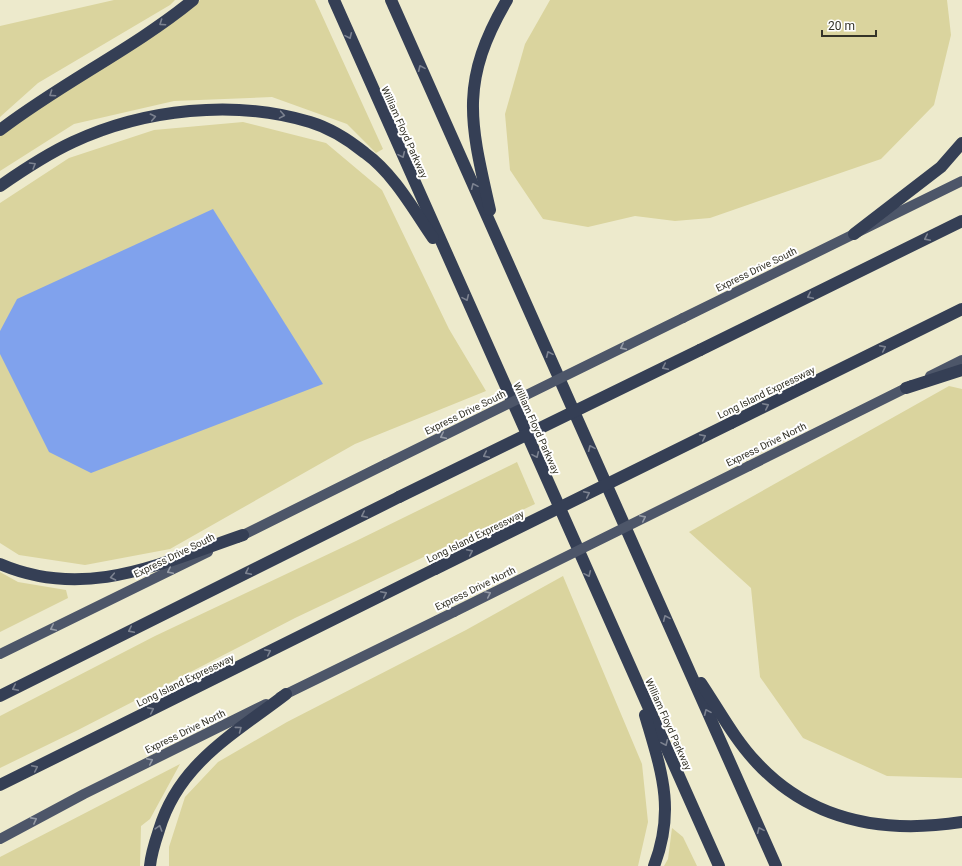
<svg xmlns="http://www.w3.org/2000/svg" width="962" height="866" viewBox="0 0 962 866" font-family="Roboto,sans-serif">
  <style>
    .green { fill: #dad49e }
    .water { fill: #80a2ed }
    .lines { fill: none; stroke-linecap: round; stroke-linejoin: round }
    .major { stroke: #4d5669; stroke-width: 10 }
    .highway { stroke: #353f55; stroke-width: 12 }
    .major-bridge { stroke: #4d5669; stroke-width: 10 }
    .highway-bridge { stroke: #353f55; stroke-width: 12 }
    .oneway { stroke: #7c8290 }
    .oneway2 { stroke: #949aa5 }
    .labels { text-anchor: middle; stroke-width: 4; stroke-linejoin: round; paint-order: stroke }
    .street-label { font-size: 10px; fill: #343328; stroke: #fff }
  </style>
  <rect width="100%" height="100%" fill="#edeacc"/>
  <g class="green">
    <polygon points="114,0 175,0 170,5 38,83 0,117 0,26"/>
    <polygon points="200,0 315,0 383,149 376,153 347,124 272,97 174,101 74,124 0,171 0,135 40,107 162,30"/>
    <polygon points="550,0 947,0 951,35 934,105 881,159 710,218 675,221 635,216 588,227 543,219 510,170 505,114 525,44"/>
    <polygon points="243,122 326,143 382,190 449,329 486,391 355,444 170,549 85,565 19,555 0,543 0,203 69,158 154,130"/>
    <polygon points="949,386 962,389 962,778 887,776 803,738 760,677 751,588 689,532"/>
    <polygon points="517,462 535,504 295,618 78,730 0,768 0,716 155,636 356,541"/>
    <polygon points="0,572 18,582 66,590 68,598 0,632"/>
    <polygon points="563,576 642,764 648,822 638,866 169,866 169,847 185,797 218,762 287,722 466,630"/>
    <polygon points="180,764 150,819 141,826 140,866 0,866 0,857"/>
    <polygon points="672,828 683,837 697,866 664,866 668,859"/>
  </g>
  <polygon class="water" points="213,209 323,384 91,473 49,452 0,354 0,331 17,299"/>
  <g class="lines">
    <g class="major">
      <polyline points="683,318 962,181"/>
      <polyline points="930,376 962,360"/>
      <polyline points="749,466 912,385"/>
      <polyline points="237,538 386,464"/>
      <polyline points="0,654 208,552"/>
      <polyline points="280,697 454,612"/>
      <polyline points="0,839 84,794 266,704"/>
    </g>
    <g class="highway">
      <polyline points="334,0 719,866"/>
      <polyline points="391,0 776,866"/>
      <path d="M 0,130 C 61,83 133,49 193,0"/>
      <path d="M 0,186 C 23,170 47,154 73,142 C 144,109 234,99 310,122 C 330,128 349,140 365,153 C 394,174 413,209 433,238"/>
      <path d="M 490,210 C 470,122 459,82 507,0"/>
      <polyline points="854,234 941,167 962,143"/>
      <polyline points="700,350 962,221"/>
      <polyline points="906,388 962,370"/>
      <polyline points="731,423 962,309"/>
      <path d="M 0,564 C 86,601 161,563 243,535"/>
      <path d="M 701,683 C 719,710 735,740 757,763 C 812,822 885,834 962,822"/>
      <polyline points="0,696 399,497"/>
      <path d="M 645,715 C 661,770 676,809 654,866"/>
      <polyline points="0,785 435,569"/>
      <path d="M 150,866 C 151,854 155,842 159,830 C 179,763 234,734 286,694"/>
    </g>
    <g class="major-bridge">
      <polyline points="386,464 683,318"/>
      <polyline points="454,612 749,466"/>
    </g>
    <g class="highway-bridge">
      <polyline points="399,497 700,350"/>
      <polyline points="435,569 731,423"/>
    </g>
  </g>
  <defs><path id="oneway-chevron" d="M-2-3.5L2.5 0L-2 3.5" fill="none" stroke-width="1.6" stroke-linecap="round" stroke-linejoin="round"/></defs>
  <g class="oneway">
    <use href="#oneway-chevron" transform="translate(162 23) rotate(146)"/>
    <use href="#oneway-chevron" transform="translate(349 36) rotate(66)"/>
    <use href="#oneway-chevron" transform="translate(421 68) rotate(-114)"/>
    <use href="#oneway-chevron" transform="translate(52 94) rotate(146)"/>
    <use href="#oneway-chevron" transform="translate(282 115) rotate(10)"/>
    <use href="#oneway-chevron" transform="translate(153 117) rotate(-12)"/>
    <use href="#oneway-chevron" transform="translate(402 155) rotate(66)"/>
    <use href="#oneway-chevron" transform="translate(33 165) rotate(-31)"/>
    <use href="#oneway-chevron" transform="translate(474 186) rotate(-114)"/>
    <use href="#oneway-chevron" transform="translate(927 238) rotate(154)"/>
    <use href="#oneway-chevron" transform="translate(810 296) rotate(154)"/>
    <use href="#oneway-chevron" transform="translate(466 298) rotate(66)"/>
    <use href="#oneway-chevron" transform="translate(883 348) rotate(-26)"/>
    <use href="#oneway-chevron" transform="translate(549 354) rotate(-114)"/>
    <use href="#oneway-chevron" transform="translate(665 367) rotate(154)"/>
    <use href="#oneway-chevron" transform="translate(766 406) rotate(-26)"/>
    <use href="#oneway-chevron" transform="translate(703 437) rotate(-26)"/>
    <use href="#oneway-chevron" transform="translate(591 448) rotate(-114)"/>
    <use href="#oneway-chevron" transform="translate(486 455) rotate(154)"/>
    <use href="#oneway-chevron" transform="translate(536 455) rotate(66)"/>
    <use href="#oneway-chevron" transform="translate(587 494) rotate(-26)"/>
    <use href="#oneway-chevron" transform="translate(364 515) rotate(154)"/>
    <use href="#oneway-chevron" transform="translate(470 552) rotate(-26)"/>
    <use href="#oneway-chevron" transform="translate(248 572) rotate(154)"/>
    <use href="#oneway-chevron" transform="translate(588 574) rotate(66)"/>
    <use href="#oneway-chevron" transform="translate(113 577) rotate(169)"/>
    <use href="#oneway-chevron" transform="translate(384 594) rotate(-26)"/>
    <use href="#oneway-chevron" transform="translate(666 618) rotate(-114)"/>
    <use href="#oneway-chevron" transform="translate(131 630) rotate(154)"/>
    <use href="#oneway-chevron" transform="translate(268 652) rotate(-26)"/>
    <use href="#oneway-chevron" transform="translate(15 688) rotate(154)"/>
    <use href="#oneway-chevron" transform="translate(151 710) rotate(-26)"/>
    <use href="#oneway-chevron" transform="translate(707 712) rotate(-114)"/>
    <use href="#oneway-chevron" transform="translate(239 729) rotate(-37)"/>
    <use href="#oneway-chevron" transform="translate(665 743) rotate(66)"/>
    <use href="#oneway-chevron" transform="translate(35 768) rotate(-26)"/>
    <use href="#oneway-chevron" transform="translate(159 828) rotate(-73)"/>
    <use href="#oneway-chevron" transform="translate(760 830) rotate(-114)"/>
  </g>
  <g class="oneway2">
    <use href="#oneway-chevron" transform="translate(623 347) rotate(154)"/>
    <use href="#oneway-chevron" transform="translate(443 436) rotate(154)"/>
    <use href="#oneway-chevron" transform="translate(643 518) rotate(-26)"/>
    <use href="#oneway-chevron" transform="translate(170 571) rotate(154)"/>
    <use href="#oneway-chevron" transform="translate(488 594) rotate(-26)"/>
    <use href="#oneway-chevron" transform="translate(53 628) rotate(154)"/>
    <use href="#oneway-chevron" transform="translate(150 761) rotate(-26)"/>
    <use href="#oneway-chevron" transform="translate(34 820) rotate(-28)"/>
  </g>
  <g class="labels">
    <g class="street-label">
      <text transform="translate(405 132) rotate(66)" y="4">William Floyd Parkway</text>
      <text transform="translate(756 269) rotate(-26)" y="4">Express Drive South</text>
      <text transform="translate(766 392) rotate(-26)" y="4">Long Island Expressway</text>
      <text transform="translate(465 412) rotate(-26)" y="4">Express Drive South</text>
      <text transform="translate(537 428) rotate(66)" y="4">William Floyd Parkway</text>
      <text transform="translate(766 444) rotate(-26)" y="4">Express Drive North</text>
      <text transform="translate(475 536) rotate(-26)" y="4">Long Island Expressway</text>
      <text transform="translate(174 555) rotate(-26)" y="4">Express Drive South</text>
      <text transform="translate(475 588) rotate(-26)" y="4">Express Drive North</text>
      <text transform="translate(185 680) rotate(-26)" y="4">Long Island Expressway</text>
      <text transform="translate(669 724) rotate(66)" y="4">William Floyd Parkway</text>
      <text transform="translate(185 731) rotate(-26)" y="4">Express Drive North</text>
    </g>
  </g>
  <path d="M822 30v6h54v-6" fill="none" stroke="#343328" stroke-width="2"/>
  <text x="828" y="30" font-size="12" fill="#343328" stroke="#ffffff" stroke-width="3" paint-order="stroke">20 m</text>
</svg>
